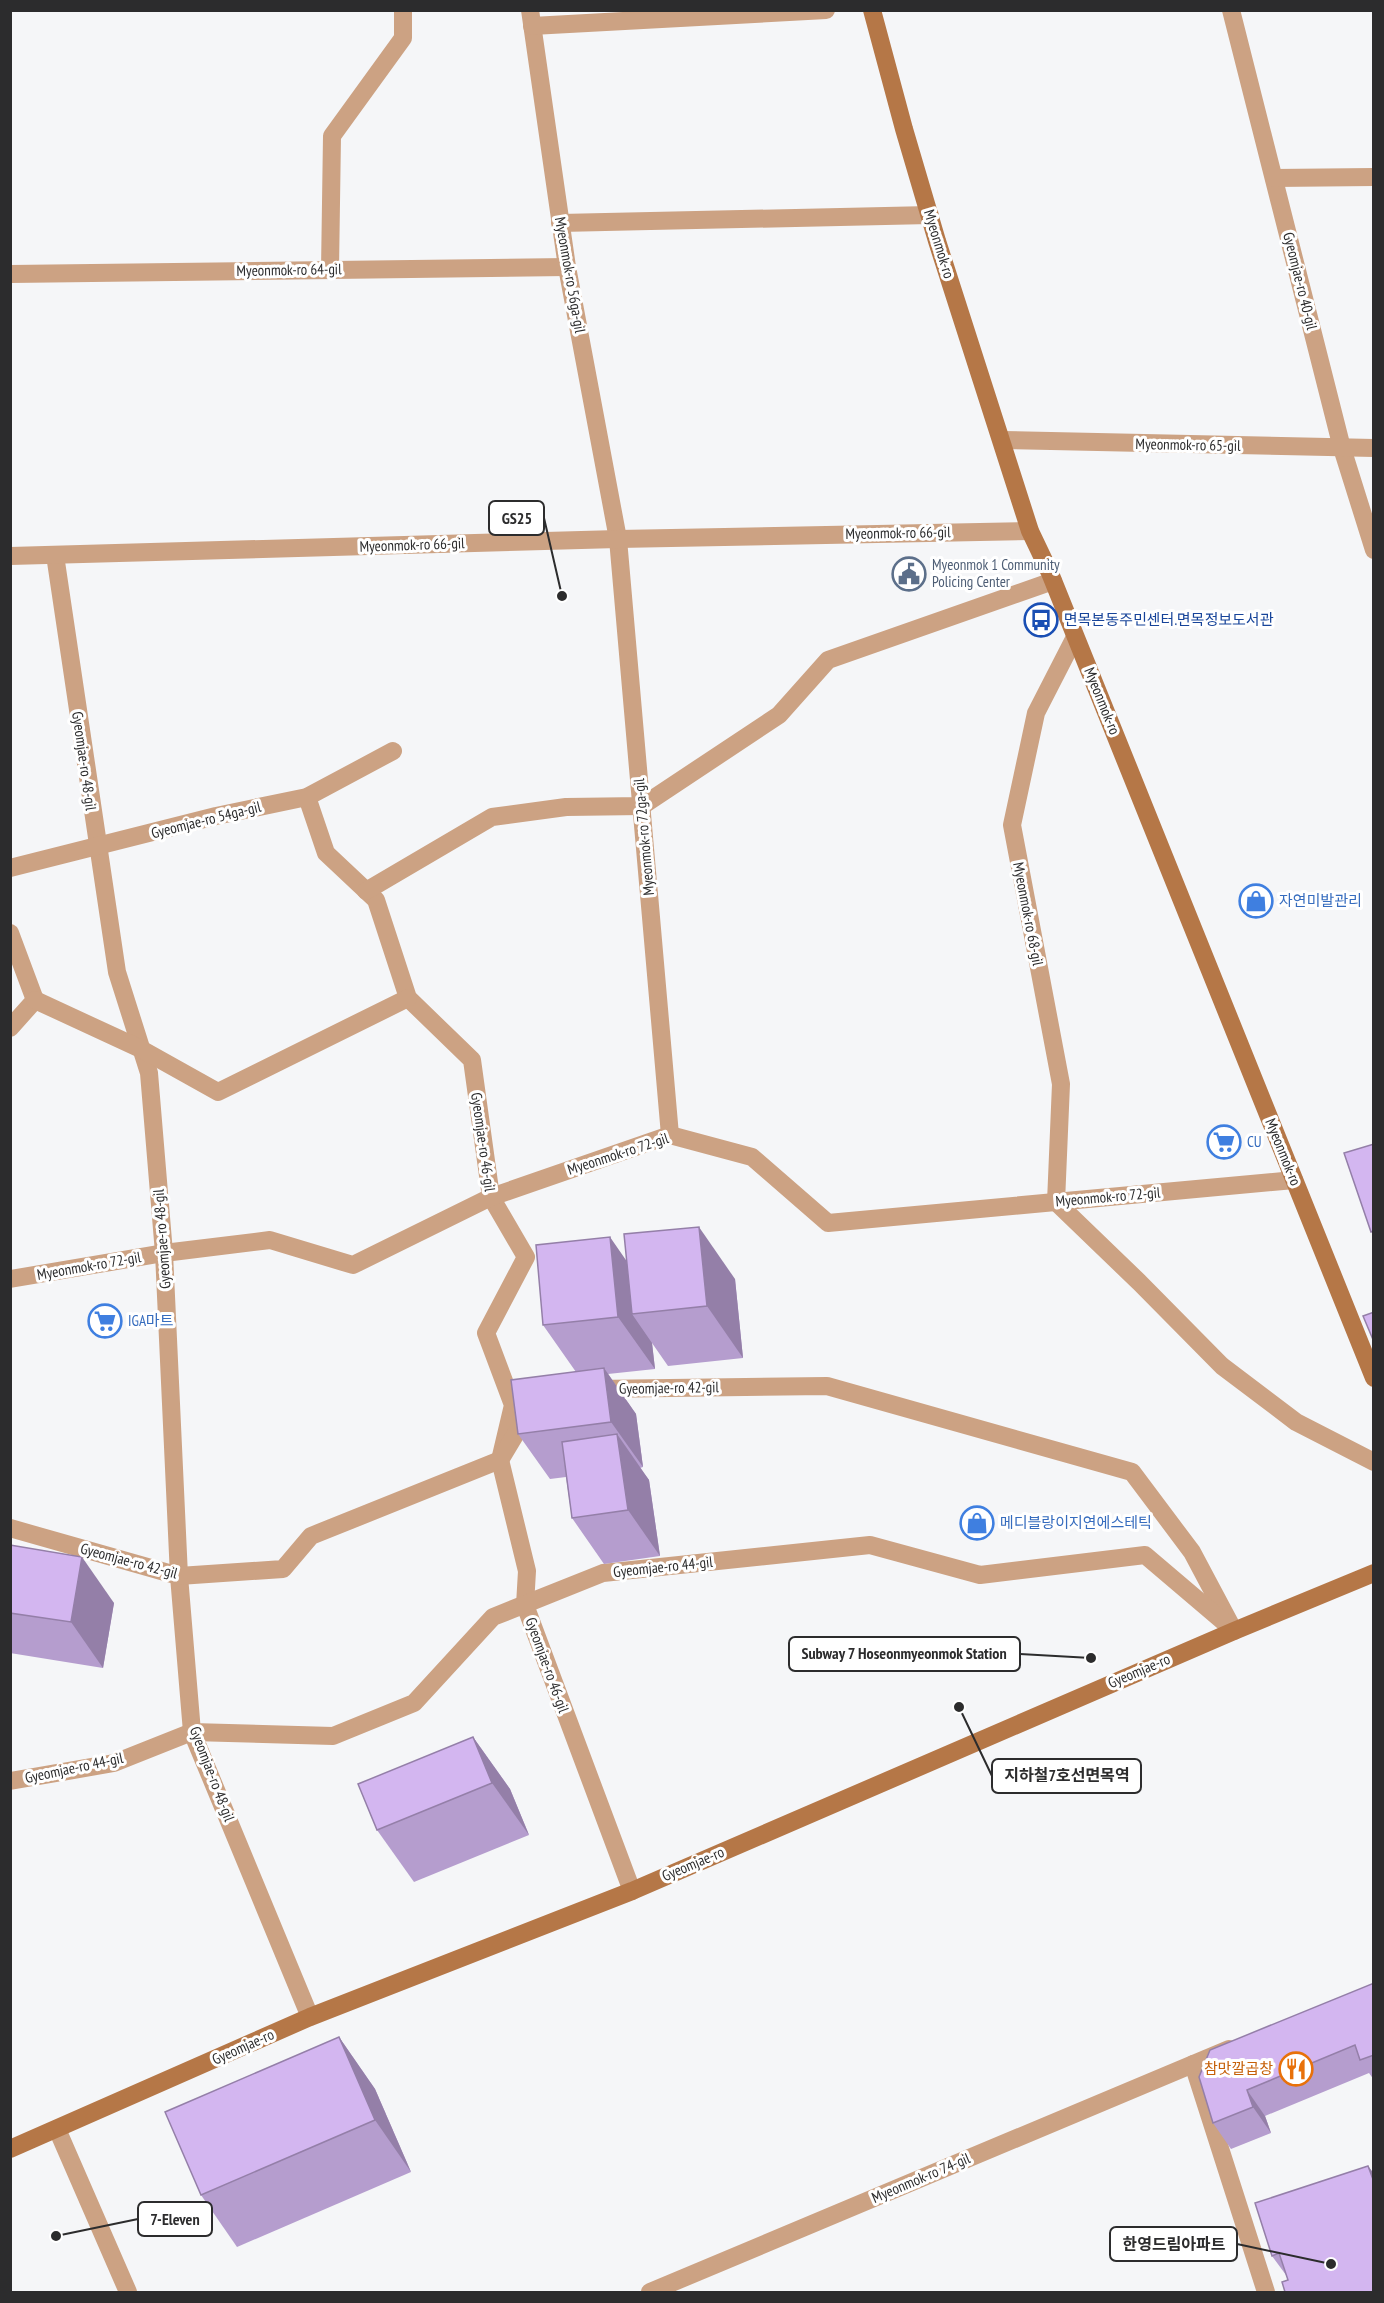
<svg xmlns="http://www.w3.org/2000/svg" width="1384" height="2303" viewBox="0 0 1384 2303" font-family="'PT Sans Narrow','Noto Sans KR',sans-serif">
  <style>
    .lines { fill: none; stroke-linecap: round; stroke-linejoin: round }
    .street { stroke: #cca283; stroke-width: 18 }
    .secondary { stroke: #b57747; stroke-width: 18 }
    .wall { fill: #b59dce }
    .shaded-wall { fill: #947fa8 }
    .building { fill: #d3b6f0; stroke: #947fa8; stroke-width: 1.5 }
    .labels { text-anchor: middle; stroke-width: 6; stroke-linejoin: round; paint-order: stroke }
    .street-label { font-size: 15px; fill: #2c2c2d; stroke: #fff }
    .service-label { font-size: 15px; fill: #4e5e75; stroke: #fff; text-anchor: start }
    .transit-label { font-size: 15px; fill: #164399; stroke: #fff; text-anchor: start }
    .shop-label { font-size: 15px; fill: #366cbe; stroke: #fff; text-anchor: start }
    .food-label { font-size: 15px; fill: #c56008; stroke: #fff; text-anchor: end }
    .leader { fill: none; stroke: #2c2c2d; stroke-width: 2 }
    .callout-dot { fill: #2c2c2d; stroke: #fff; stroke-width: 2 }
    .callout { fill: #fff; stroke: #2c2c2d; stroke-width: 2 }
    .callout-label { font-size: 16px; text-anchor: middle; font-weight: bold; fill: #2c2c2d }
  </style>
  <rect width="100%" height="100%" fill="#f5f6f8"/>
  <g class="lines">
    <g class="street">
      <polyline points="530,10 567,267 618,539 670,1135"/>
      <polyline points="1231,10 1342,448 1374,550"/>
      <polyline points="532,26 826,10"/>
      <polyline points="1274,178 1374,177"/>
      <polyline points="560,223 930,215"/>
      <polyline points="330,270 332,136 403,38 403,10"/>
      <polyline points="10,274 567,267"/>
      <polyline points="1002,440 1374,448"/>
      <polyline points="55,555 117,972 149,1073 164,1253 179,1576 192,1732 310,2017"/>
      <polyline points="10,556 618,539 1030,531"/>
      <polyline points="1075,637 1036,713 1012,825 1061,1084 1056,1202 1139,1282 1222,1366 1296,1422 1374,1462"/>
      <polyline points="307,797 326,853 376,900 408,998 472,1060 491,1197 526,1257 486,1333 513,1405 500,1460 527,1571 525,1605 632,1891"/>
      <polyline points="10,868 216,816 307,797 393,751"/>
      <polyline points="366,891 492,817 566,807 642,806 779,715 828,660 1053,581"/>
      <polyline points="10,933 35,1000 10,1028"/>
      <polyline points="35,1000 141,1049 218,1092 408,998"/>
      <polyline points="10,1279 164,1253 270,1240 353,1265 491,1197 670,1135 752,1157 828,1223 1294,1180"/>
      <polyline points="594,1389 827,1386 1132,1472 1192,1552 1234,1631"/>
      <polyline points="10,1528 179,1576 283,1569 311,1536 500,1460 530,1410"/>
      <polyline points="10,1781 114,1763 192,1732 333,1736 414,1703 493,1617 603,1573 870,1545 980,1575 1145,1555 1225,1623"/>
      <polyline points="1193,2064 1266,2292"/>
      <polyline points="57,2129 128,2292"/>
      <polyline points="650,2292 1229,2049"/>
    </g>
    <g class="secondary">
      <polyline points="872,10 904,129 937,241 1030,531 1050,573 1374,1378"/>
      <polyline points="10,2149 310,2017 632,1891 1234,1631 1374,1573"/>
    </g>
  </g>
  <g class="wall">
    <polygon points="627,1262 735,1279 743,1358 668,1366 652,1343 655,1369 608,1374 636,1414 643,1467 640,1468 649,1480 660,1556 604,1564 572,1518 566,1477 550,1479 518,1434 576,1372 543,1325"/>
    <polygon points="10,1545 114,1603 103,1668 10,1653"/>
    <polygon points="473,1737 510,1789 529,1835 414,1882 377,1830"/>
    <polygon points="1374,1983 1374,2080 1369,2073 1265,2116 1271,2133 1231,2149 1213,2123 1199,2077"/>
    <polygon points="339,2037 375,2089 411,2172 237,2247 201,2195"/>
    <polygon points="1368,2166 1374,2174 1374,2292 1288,2280 1286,2275 1272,2256"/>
  </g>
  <g class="shaded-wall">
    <polygon points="699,1227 735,1279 743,1358 707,1306"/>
    <polygon points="610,1237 646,1289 632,1314 652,1343 655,1369 618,1317"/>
    <polygon points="604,1368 636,1414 643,1467 611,1422"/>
    <polygon points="617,1434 649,1480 660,1556 628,1510"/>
    <polygon points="82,1557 114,1603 103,1668 71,1622"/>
    <polygon points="473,1737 510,1789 529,1835 492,1783"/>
    <polygon points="339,2037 375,2089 411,2172 375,2120"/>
    <polygon points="1247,2090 1265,2116 1271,2133 1253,2107"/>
    <polygon points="1368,2166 1374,2174 1374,2182"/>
  </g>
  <g class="building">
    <polygon points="1374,1144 1374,1231 1371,1232 1344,1153"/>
    <polygon points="699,1227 707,1306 632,1314 624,1234"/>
    <polygon points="610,1237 618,1317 543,1325 536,1245"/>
    <polygon points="1374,1312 1374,1342 1363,1316"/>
    <polygon points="604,1368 611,1422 518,1434 511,1380"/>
    <polygon points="617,1434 628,1510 572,1518 562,1442"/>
    <polygon points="10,1545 82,1557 71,1622 10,1613"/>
    <polygon points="473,1737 492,1783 377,1830 358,1784"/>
    <polygon points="1374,1983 1374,2055 1360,2060 1355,2045 1247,2090 1253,2107 1213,2123 1199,2077 1210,2050"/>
    <polygon points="339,2037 375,2120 201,2195 165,2112"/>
    <polygon points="1368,2166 1374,2182 1374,2292 1285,2292 1282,2282 1288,2280 1279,2253 1272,2256 1255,2203"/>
  </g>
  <defs>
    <g id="civic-ring" transform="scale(1.725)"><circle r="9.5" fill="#fff" stroke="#5c6f8a" stroke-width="1.5"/><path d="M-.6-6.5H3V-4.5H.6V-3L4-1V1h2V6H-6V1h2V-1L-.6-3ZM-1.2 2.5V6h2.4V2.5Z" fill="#5c6f8a"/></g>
    <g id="bus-ring" transform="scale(1.725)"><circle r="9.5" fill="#fff" stroke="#1a4fb4" stroke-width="1.5"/><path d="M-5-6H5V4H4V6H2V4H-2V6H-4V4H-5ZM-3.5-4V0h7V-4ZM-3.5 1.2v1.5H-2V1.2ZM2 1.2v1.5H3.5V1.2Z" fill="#1a4fb4"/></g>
    <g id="shop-ring" transform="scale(1.725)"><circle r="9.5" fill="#fff" stroke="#3f7fe0" stroke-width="1.5"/><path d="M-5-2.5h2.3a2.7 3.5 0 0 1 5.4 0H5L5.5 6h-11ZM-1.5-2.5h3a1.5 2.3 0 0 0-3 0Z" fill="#3f7fe0"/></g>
    <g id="supermarket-ring" transform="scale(1.725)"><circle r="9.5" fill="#fff" stroke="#3f7fe0" stroke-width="1.5"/><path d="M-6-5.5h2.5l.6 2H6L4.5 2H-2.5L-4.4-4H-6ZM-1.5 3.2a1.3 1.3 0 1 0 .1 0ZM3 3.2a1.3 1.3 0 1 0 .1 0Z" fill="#3f7fe0"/></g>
    <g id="restaurant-ring" transform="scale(1.725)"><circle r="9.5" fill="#fff" stroke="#e8710a" stroke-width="1.5"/><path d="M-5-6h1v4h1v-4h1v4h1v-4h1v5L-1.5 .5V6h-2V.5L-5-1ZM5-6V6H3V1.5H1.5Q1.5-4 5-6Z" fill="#e8710a"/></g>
  </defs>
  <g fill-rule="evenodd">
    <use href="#civic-ring" x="909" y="574"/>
    <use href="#bus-ring" x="1041" y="620"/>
    <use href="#shop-ring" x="1256" y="901"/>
    <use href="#supermarket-ring" x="1224" y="1142"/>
    <use href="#supermarket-ring" x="105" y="1321"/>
    <use href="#shop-ring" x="977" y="1523"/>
    <use href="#restaurant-ring" x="1296" y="2069"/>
  </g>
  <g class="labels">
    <g class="street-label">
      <text transform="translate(939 244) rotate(73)" y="5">Myeonmok-ro</text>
      <text transform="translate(289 270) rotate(-1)" y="5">Myeonmok-ro 64-gil</text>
      <text transform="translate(570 275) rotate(80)" y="5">Myeonmok-ro 56ga-gil</text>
      <text transform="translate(1300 281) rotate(76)" y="5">Gyeomjae-ro 40-gil</text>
      <text transform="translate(1188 445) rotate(1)" y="5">Myeonmok-ro 65-gil</text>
      <text transform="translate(898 533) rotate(-1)" y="5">Myeonmok-ro 66-gil</text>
      <text transform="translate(412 545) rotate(-2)" y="5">Myeonmok-ro 66-gil</text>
      <text transform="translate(1102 701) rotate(68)" y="5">Myeonmok-ro</text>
      <text transform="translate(84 761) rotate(82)" y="5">Gyeomjae-ro 48-gil</text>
      <text transform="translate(206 820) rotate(-14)" y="5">Gyeomjae-ro 54ga-gil</text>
      <text transform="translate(644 837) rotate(-95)" y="5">Myeonmok-ro 72ga-gil</text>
      <text transform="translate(1028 914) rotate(79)" y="5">Myeonmok-ro 68-gil</text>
      <text transform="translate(483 1142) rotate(82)" y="5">Gyeomjae-ro 46-gil</text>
      <text transform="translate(1283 1152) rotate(68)" y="5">Myeonmok-ro</text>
      <text transform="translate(618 1154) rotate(-18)" y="5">Myeonmok-ro 72-gil</text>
      <text transform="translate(1108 1197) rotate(-5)" y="5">Myeonmok-ro 72-gil</text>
      <text transform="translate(162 1239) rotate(-94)" y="5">Gyeomjae-ro 48-gil</text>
      <text transform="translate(89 1266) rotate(-10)" y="5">Myeonmok-ro 72-gil</text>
      <text transform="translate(669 1388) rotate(-1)" y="5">Gyeomjae-ro 42-gil</text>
      <text transform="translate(129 1561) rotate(15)" y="5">Gyeomjae-ro 42-gil</text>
      <text transform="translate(663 1567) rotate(-6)" y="5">Gyeomjae-ro 44-gil</text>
      <text transform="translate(547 1665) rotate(70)" y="5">Gyeomjae-ro 46-gil</text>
      <text transform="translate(1139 1671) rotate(-23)" y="5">Gyeomjae-ro</text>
      <text transform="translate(74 1768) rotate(-12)" y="5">Gyeomjae-ro 44-gil</text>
      <text transform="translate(212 1774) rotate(69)" y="5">Gyeomjae-ro 48-gil</text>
      <text transform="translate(693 1864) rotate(-23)" y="5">Gyeomjae-ro</text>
      <text transform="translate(243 2047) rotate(-24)" y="5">Gyeomjae-ro</text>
      <text transform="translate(921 2178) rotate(-23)" y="5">Myeonmok-ro 74-gil</text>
    </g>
    <g class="service-label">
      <text x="932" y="570">Myeonmok 1 Community<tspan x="932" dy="17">Policing Center</tspan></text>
    </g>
    <g class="transit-label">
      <text x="1064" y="625">면목본동주민센터.면목정보도서관</text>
    </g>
    <g class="shop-label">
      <text x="1279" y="906">자연미발관리</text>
      <text x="1247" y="1147">CU</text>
      <text x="128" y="1326">IGA마트</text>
      <text x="1000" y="1528">메디블랑이지연에스테틱</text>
    </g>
    <g class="food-label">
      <text x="1273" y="2074">참맛깔곱창</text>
    </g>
  </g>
  <path class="leader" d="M562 596L544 518M1091 1658L1020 1654M959 1707L992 1776M56 2236L138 2219M1331 2264L1237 2244"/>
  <g class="callout-dot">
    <circle cx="562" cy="596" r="6"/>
    <circle cx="1091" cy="1658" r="6"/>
    <circle cx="959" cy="1707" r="6"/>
    <circle cx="56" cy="2236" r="6"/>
    <circle cx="1331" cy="2264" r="6"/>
  </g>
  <g class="callout">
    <rect x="489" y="501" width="55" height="34" rx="6"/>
    <rect x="789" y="1637" width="231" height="34" rx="6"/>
    <rect x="992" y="1759" width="149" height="34" rx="6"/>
    <rect x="138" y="2202" width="74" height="34" rx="6"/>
    <rect x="1110" y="2227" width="127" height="34" rx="6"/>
  </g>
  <g class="callout-label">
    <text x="517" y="524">GS25</text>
    <text x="904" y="1659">Subway 7 Hoseonmyeonmok Station</text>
    <text x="1067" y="1781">지하철7호선면목역</text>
    <text x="175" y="2225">7-Eleven</text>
    <text x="1174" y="2250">한영드림아파트</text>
  </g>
  <rect width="1384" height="2303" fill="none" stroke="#2c2c2d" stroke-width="24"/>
</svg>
